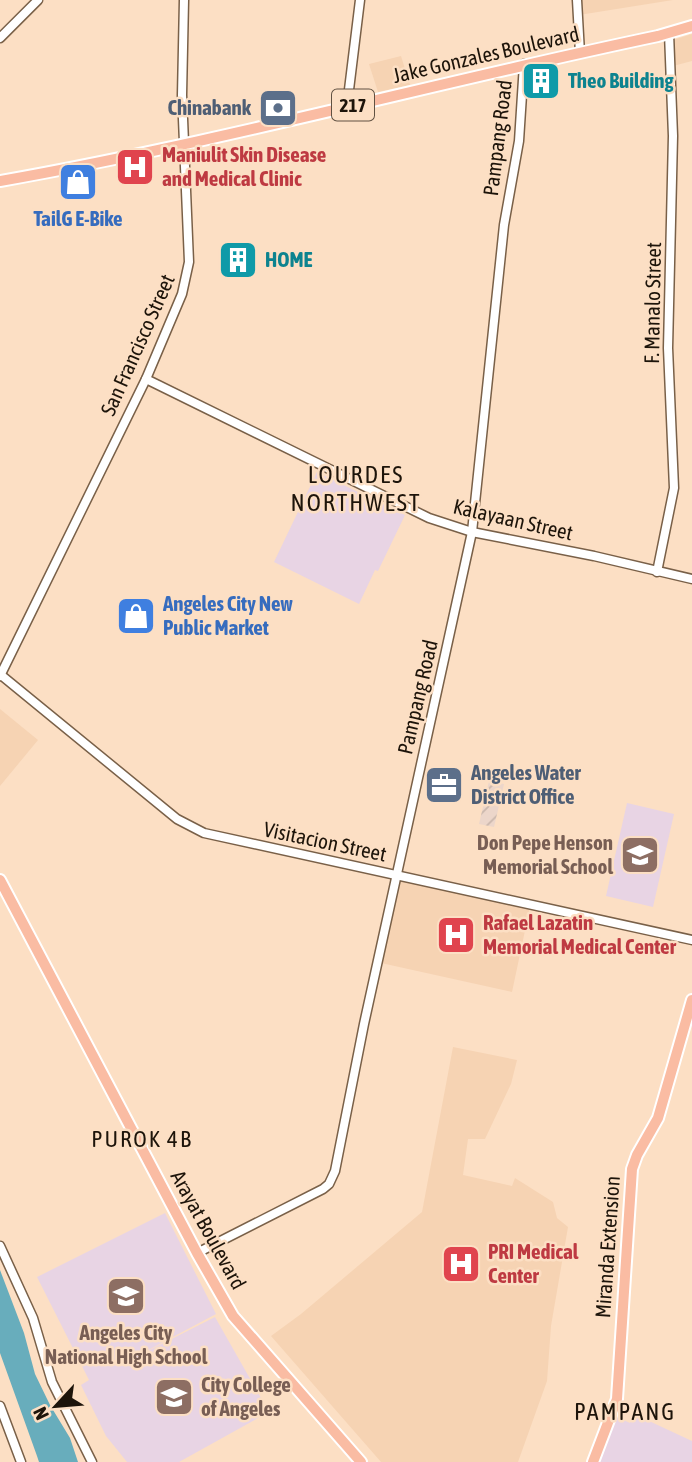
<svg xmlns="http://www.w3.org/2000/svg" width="692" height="1462" viewBox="0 0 692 1462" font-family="'Asap Condensed',sans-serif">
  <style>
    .built { fill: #f6d3b3 }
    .industrial { fill: url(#industrial-furrows) }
    .education { fill: #e8d4e4 }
    .water { fill: #68adbc }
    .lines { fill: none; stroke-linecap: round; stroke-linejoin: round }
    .minor-casing { stroke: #796048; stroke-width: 11 }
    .major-casing { stroke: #fff; stroke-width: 14 }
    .minor { stroke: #fff; stroke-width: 8 }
    .major { stroke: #fabca3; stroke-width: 10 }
    .labels { text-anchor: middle; stroke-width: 5; stroke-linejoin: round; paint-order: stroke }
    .shield { fill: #fcdfc4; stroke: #605142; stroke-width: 2 }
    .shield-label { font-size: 19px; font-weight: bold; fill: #1d140a }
    .street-label { font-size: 21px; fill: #1d140a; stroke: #fcdfc4 }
    .culture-label { font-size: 21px; font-weight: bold; fill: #0d838f; stroke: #fcdfc4; text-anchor: start }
    .service-label { font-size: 21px; font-weight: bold; fill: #4e5e75; stroke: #fcdfc4; text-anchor: end }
    .health-label { font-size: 21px; font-weight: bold; fill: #be3a42; stroke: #fcdfc4; text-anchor: start }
    .shop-label { font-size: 21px; font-weight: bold; fill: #366cbe; stroke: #fcdfc4 }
    .education-label { font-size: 21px; font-weight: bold; fill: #785e54; stroke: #fcdfc4; text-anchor: end }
    .neighbourhood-label { font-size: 23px; letter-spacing: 2px; fill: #1d140a; stroke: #fcdfc4 }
    .quarter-label { font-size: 24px; letter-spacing: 2px; fill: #1d140a; stroke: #fcdfc4 }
  </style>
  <defs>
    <pattern id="industrial-furrows" width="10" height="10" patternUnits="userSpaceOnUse" patternTransform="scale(1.75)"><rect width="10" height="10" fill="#ecd6ca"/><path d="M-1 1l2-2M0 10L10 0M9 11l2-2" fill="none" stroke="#cab7ac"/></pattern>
  </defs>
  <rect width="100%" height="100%" fill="#fcdfc4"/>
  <g class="built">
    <polygon points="578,0 673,0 579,15"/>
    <polygon points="692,34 692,61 673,66 673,40"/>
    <polygon points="401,56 410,85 378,92 369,64"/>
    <polygon points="0,709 38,740 0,786"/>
    <polygon points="399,877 530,907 512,992 381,963"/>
    <polygon points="453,1047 517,1060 511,1084 485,1139 468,1139 463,1175 512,1186 515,1178 553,1202 557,1218 568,1227 551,1326 547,1381 518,1462 381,1462 271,1336 301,1314 422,1212"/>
  </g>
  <polygon class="industrial" points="489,781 504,784 494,827 479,824"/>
  <g class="education">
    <polygon points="317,472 405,515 378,571 375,570 359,604 274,562"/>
    <polygon points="627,803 674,814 653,907 606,896"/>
    <polygon points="165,1213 216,1314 128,1361 215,1317 269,1412 179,1462 127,1462 106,1436 81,1385 89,1380 37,1277"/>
    <polygon points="634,1414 692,1441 692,1462 598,1462 617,1417 630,1423"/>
  </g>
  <polygon class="water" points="0,1270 24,1333 35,1374 50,1405 70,1438 78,1462 39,1462 37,1456 0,1353"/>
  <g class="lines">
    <g class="minor-casing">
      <g id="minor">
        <polyline points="577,0 580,53"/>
        <polyline points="0,38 38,0"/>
        <polyline points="347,106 360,0"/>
        <polyline points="146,379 429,518 472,532 594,556 692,579"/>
        <polyline points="657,572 674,488 668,348 673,136 669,33"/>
        <polyline points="1,675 177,819 204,833 692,940"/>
        <polyline points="0,676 146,379 182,294 189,262 182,95 184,0"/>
        <polyline points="0,1246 33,1318 52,1382 92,1462"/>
        <polyline points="197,1253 323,1189 329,1184 335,1171 364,1024 472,532 504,225 519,141 524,64"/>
        <polyline points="0,1406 21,1462"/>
      </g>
    </g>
    <g class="major-casing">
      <g id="major">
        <path d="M 0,181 C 221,142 438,82 658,36 L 692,26"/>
        <polyline points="0,880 197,1253 233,1316 361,1462"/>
        <polyline points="593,1462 617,1399 632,1169 637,1155 658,1118 692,1000"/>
      </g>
    </g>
    <use href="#minor" class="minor"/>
    <use href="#major" class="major"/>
  </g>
  <defs>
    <g id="building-square" transform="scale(2.0125)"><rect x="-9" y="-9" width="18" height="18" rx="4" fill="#0f9aa8" stroke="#fcdfc4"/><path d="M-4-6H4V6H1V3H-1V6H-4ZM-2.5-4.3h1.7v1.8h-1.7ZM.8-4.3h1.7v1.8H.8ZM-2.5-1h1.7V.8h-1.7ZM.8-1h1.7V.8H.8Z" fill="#fff"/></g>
    <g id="bank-square" transform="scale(2.0125)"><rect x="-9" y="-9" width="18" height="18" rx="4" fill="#5c6f8a" stroke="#fcdfc4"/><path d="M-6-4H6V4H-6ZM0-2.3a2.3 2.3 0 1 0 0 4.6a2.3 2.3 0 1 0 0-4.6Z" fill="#fff"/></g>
    <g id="hospital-square" transform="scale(2.0125)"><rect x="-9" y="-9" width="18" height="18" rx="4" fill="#e0444e" stroke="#fcdfc4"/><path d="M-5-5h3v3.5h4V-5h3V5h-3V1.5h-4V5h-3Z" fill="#fff"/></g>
    <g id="shop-square" transform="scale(2.0125)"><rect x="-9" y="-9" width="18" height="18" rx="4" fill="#3f7fe0" stroke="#fcdfc4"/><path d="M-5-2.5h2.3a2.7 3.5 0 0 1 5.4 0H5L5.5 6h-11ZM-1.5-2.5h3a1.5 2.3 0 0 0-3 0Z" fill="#fff"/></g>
    <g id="office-square" transform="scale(2.0125)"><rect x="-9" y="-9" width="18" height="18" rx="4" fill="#5c6f8a" stroke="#fcdfc4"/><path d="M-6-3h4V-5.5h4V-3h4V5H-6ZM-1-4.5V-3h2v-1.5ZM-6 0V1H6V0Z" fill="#fff"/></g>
    <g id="school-square" transform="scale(2.0125)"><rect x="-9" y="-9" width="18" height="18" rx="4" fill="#8d6e63" stroke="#fcdfc4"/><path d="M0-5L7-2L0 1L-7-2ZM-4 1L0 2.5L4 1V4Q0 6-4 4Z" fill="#fff"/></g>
    <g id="university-square" transform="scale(2.0125)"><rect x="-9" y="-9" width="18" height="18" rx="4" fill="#8d6e63" stroke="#fcdfc4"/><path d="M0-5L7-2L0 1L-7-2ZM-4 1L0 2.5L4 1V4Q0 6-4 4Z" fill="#fff"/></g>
  </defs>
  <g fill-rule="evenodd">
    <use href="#building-square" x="541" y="81"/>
    <use href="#bank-square" x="278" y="108"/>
    <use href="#hospital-square" x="135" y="167"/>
    <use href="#shop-square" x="78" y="182"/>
    <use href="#building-square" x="238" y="260"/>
    <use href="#shop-square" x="136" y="616"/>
    <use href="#office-square" x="444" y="785"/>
    <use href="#school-square" x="640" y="855"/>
    <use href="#hospital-square" x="456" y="935"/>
    <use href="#hospital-square" x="461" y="1264"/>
    <use href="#school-square" x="126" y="1296"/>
    <use href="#university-square" x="174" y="1397"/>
  </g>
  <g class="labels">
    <rect class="shield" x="332" y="89.5" width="42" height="31" rx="5"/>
    <g class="shield-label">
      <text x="353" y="112">217</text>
    </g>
    <g class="street-label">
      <text transform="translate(486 55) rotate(-13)" y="7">Jake Gonzales Boulevard</text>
      <text transform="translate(498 138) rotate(-83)" y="7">Pampang Road</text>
      <text transform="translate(653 303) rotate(-89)" y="7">F. Manalo Street</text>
      <text transform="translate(138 345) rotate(-66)" y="7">San Francisco Street</text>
      <text transform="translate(513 520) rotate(13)" y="7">Kalayaan Street</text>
      <text transform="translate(418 697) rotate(-77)" y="7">Pampang Road</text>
      <text transform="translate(325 842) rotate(12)" y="7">Visitacion Street</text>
      <text transform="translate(208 1230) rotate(61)" y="7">Arayat Boulevard</text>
      <text transform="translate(608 1247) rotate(-86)" y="7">Miranda Extension</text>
    </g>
    <g class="culture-label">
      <text x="568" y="88">Theo Building</text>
      <text x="265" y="267">HOME</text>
    </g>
    <g class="service-label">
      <text x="251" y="115">Chinabank</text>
      <text x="471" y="780" text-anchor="start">Angeles Water<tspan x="471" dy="24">District Office</tspan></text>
    </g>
    <g class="health-label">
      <text x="162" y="162">Maniulit Skin Disease<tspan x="162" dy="24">and Medical Clinic</tspan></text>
      <text x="483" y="930">Rafael Lazatin<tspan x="483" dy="24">Memorial Medical Center</tspan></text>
      <text x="488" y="1259">PRI Medical<tspan x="488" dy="24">Center</tspan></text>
    </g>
    <g class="shop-label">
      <text x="78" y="226">TailG E-Bike</text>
      <text x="163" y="611" text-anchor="start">Angeles City New<tspan x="163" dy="24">Public Market</tspan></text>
    </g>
    <g class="education-label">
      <text x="613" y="850">Don Pepe Henson<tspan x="613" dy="24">Memorial School</tspan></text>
      <text x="126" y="1340" text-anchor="middle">Angeles City<tspan x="126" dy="24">National High School</tspan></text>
      <text x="201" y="1392" text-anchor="start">City College<tspan x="201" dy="24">of Angeles</tspan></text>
    </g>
    <g class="neighbourhood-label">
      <text x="142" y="1147">PUROK 4B</text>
    </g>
    <g class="quarter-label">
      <text x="356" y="483">LOURDES<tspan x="356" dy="28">NORTHWEST</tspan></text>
      <text x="625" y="1420">PAMPANG</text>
    </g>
  </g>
  <g transform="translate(56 1406) rotate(244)" stroke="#fcdfc4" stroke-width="5" paint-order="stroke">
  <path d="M0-5L12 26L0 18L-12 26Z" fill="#1d140a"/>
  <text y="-10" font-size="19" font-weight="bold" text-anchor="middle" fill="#1d140a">N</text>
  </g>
</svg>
